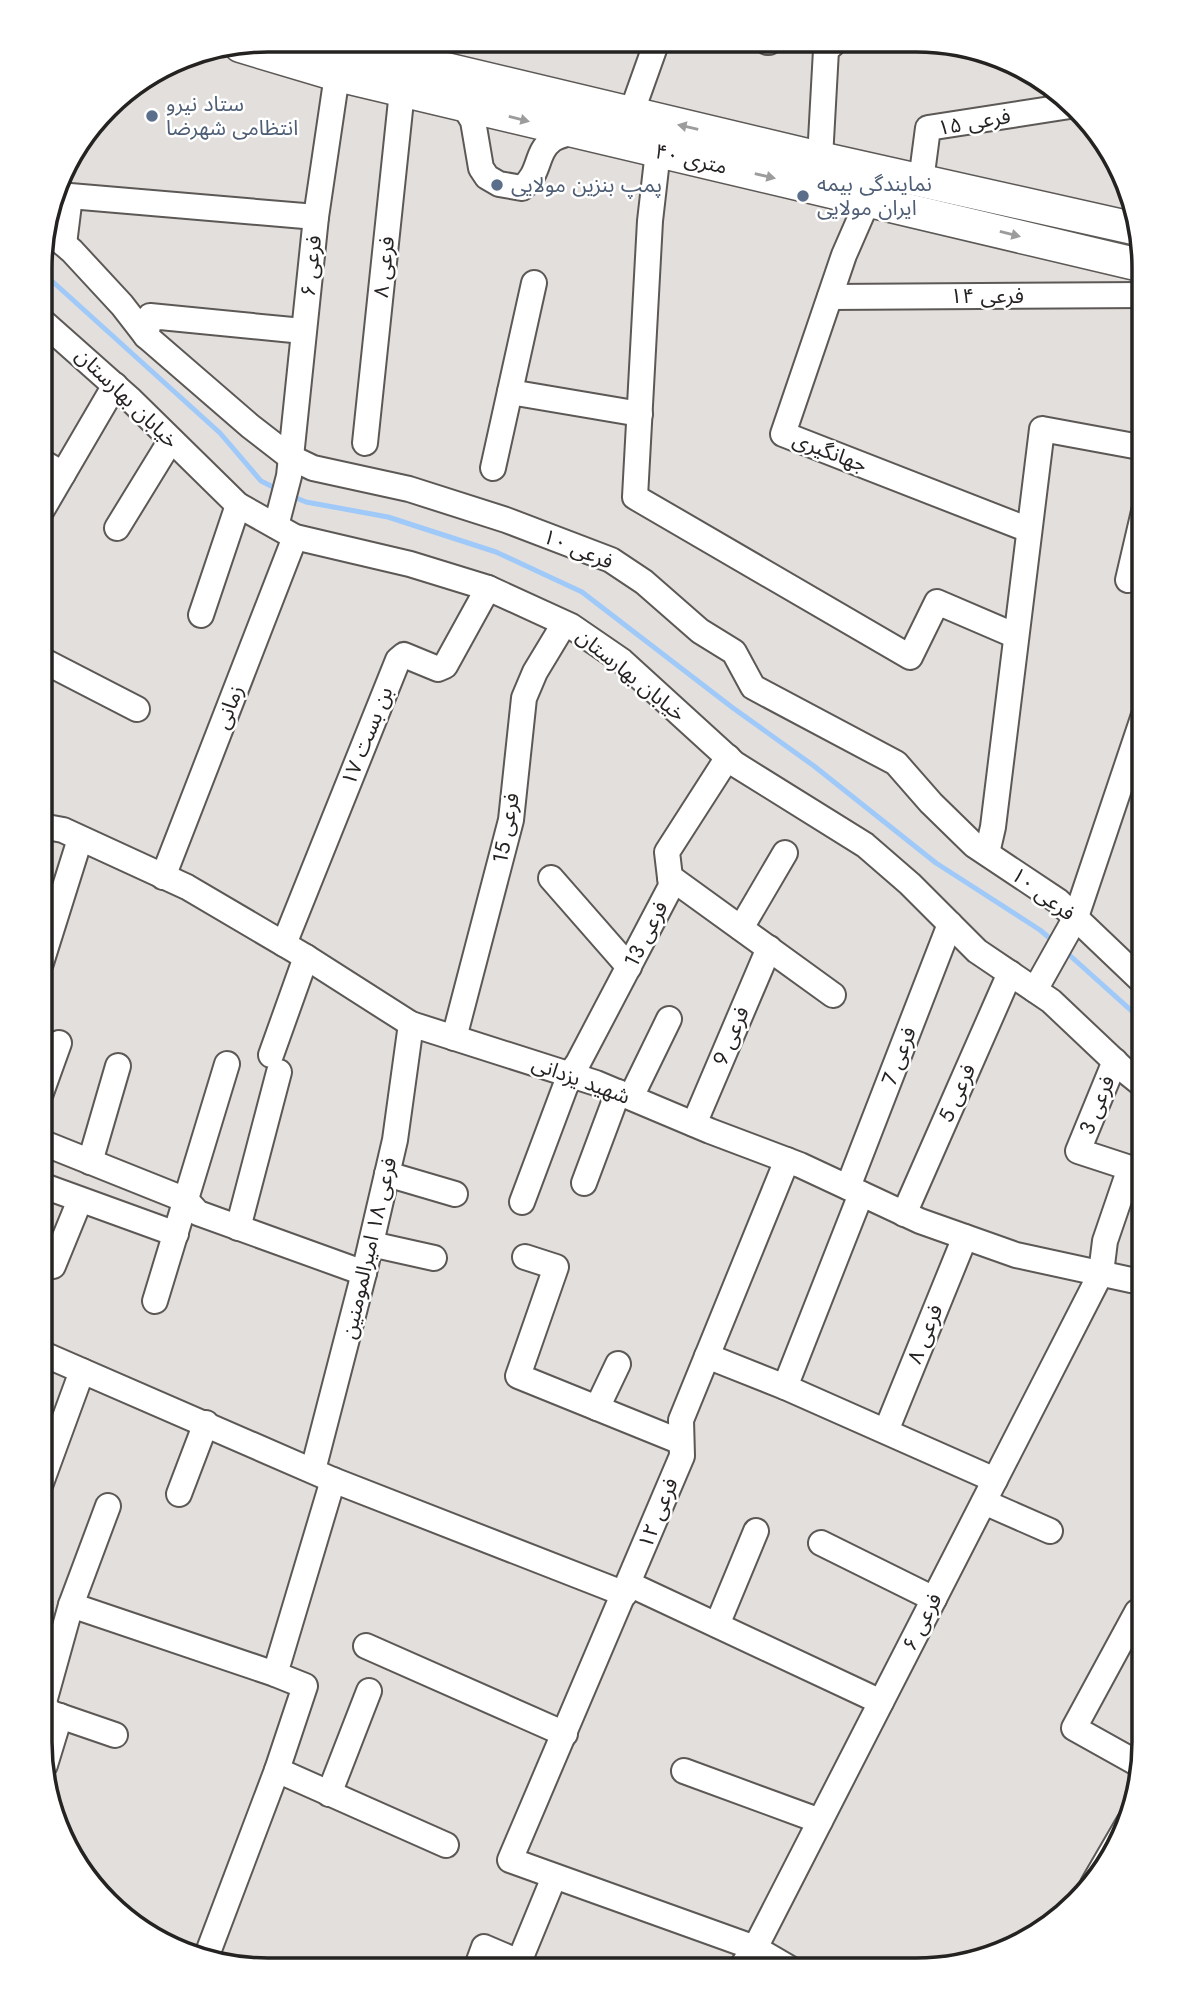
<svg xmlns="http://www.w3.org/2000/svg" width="1185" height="2010" viewBox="0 0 1185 2010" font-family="Jost,'Noto Sans Arabic',sans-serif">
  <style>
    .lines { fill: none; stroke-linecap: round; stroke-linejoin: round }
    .stream { stroke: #9fc9f9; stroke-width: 5 }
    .minor-casing { stroke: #5c5856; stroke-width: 28 }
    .major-casing { stroke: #5c5856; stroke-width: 35 }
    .minor { stroke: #fff; stroke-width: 24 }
    .major { stroke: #fff; stroke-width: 32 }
    .oneway { fill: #9d9c9c }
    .service-dot { fill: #5c6f8a; stroke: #fff; stroke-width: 2.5 }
    .labels { text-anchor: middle; stroke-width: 5; stroke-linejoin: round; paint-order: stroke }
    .service-label { font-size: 21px; fill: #4e5e75; stroke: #fff; text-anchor: start }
    .street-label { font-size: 21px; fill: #252322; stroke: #fff }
    .rim { fill: none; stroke: #252322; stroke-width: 3.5 }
  </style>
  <rect width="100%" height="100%" fill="#e3dfdc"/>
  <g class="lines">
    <g class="stream">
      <polyline points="42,272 220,433 261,481 277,489"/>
      <polyline points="289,495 306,502 388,517 496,552 582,592 733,708 814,766 936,863 1040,930 1053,941"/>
      <polyline points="1066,952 1144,1022"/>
    </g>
    <g class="minor-casing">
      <g id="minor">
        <polyline points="767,42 769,42"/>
        <path d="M 464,106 L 473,121 L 481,168 L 487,177 L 499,184 L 522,188 C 541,173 535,153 552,140 C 557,136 566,134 573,132"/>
        <polyline points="631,114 657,41"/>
        <polyline points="658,151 650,221 635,497 910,657 937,602 1016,636"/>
        <polyline points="820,158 826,50 835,42"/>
        <polyline points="921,181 928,128 1070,106"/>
        <polyline points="868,200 844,255 783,434 1029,530"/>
        <polyline points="45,228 72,251 122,305 146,336 250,426 290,457 313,468 409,489 506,520 611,560 644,582 700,631 734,652 753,687 896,763 931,803 974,845 1058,901 1144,983"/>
        <polyline points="64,244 70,196 316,217"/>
        <polyline points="830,297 1145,295"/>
        <polyline points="42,321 131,400 238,505 295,537 410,564 488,588 571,626 622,661 735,764 865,845 910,884 977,951 1051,1001 1124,1070 1144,1086"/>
        <polyline points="146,336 150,316 303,331"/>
        <polyline points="510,392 640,414"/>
        <polyline points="365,443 402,91"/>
        <polyline points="42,462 63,474"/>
        <polyline points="493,468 534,283"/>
        <polyline points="42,510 115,385"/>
        <polyline points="276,526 289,476 316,217 337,75"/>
        <polyline points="117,528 171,440"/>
        <polyline points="1128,580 1145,507"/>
        <polyline points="201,615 238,505"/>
        <polyline points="42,660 137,709"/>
        <polyline points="41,826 63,830 187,887 306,957 411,1024 596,1083 710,1131 800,1165 920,1221 1016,1255 1131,1280 1144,1280"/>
        <polyline points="987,853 993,827 1042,429 1145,448"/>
        <polyline points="163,877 295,537"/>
        <polyline points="670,877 833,995"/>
        <polyline points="551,878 629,967"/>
        <polyline points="741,928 785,853"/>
        <polyline points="284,944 398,660 404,655 438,669 445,666 488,588"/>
        <polyline points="41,963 80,839"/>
        <polyline points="1035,990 1076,917 1145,712"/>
        <polyline points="454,1038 511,820 524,698 535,672 564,624"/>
        <polyline points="271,1055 306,957"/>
        <polyline points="41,1093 59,1043"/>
        <polyline points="631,1097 669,1019"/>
        <polyline points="694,1124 769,948"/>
        <polyline points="41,1142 186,1200 198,1213 364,1273"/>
        <polyline points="787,1160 681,1420 682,1456 510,1860 755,1948 791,1969"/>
        <polyline points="90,1162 118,1066"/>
        <polyline points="387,1174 455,1194"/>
        <polyline points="584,1183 618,1092"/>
        <polyline points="41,1185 176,1234"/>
        <polyline points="848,1187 950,924"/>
        <polyline points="522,1202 570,1074 578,1063 671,886 667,852 728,757"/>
        <polyline points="904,1214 1010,973"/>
        <polyline points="238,1228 279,1072"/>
        <polyline points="371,1244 434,1258"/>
        <polyline points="525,1257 556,1267 518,1376 681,1442"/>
        <polyline points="53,1266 80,1200"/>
        <polyline points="155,1301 227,1064"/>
        <polyline points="41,1353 333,1480 625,1594"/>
        <polyline points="707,1356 785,1387 995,1480"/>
        <polyline points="785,1387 861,1194"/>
        <polyline points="597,1408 618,1364"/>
        <polyline points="886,1431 965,1237"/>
        <polyline points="313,1470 364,1273 395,1140 411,1024"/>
        <polyline points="41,1483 82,1371"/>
        <polyline points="179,1494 206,1423"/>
        <polyline points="984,1502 1050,1531"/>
        <polyline points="108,1506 71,1605 44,1702 47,1709 51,1713 115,1735"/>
        <polyline points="821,1543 934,1599"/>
        <polyline points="629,1584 881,1702"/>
        <polyline points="71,1605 275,1674"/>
        <polyline points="1137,1612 1074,1728 1142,1766"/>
        <polyline points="717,1625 756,1531"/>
        <polyline points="366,1646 565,1734"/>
        <polyline points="45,1765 60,1716"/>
        <polyline points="277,1770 446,1845"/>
        <polyline points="684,1771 820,1821"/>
        <polyline points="329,1794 369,1691"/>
        <polyline points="1093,1884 1129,1822"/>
        <polyline points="207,1955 277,1770 305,1686 275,1674 333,1480"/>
        <polyline points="476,1969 484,1947 519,1962 554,1877"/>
        <polyline points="740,1969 755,1948 1101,1273 1105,1241 1130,1168 1078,1151 1115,1061"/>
      </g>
    </g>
    <g class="major-casing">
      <g id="major">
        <polyline points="324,40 820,158 1137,229"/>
        <polyline points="240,46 337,75 1144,266"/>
      </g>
    </g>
    <use href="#minor" class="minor"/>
    <use href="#major" class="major"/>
  </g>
  <defs><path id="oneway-solid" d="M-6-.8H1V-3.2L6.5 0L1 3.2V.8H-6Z" transform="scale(1.75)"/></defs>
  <g class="oneway">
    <use href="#oneway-solid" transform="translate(519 119) rotate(14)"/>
    <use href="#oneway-solid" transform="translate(688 127) rotate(-167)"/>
    <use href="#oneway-solid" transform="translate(765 176) rotate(13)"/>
    <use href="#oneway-solid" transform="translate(1010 234) rotate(14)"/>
  </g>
  <g class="service-dot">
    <circle cx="152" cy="116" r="7"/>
    <circle cx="497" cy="185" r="7"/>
    <circle cx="803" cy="196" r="7"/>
  </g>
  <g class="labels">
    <g class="service-label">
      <text x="166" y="111">ستاد نیرو<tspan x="166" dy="24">انتظامی شهرضا</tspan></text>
      <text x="817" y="191">نمایندگی بیمه<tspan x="817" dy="24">ایران مولایی</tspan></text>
      <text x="511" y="192">پمپ بنزین مولایی</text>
    </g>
    <g class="street-label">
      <text transform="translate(974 122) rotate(-10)" y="7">فرعی ۱۵</text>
      <text transform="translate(691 159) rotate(13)" y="7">۴۰ متری</text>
      <text transform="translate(311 266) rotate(-84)" y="7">فرعی ۶</text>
      <text transform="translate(384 267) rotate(-84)" y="7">فرعی ۸</text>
      <text x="987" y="303">فرعی ۱۴</text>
      <text transform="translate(127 398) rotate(44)" y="7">خیابان بهارستان</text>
      <text transform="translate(830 452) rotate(21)" y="7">جهانگیری</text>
      <text transform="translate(578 549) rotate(22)" y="7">فرعی ۱۰</text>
      <text transform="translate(631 675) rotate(39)" y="7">خیابان بهارستان</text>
      <text transform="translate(229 707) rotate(-69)" y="7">زمانی</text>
      <text transform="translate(367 736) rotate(-68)" y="7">بن بست ۱۷</text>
      <text transform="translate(506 828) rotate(-80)" y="7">فرعی 15</text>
      <text transform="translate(1043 894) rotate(37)" y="7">فرعی ۱۰</text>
      <text transform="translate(646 934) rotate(-63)" y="7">فرعی 13</text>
      <text transform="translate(731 1036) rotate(-67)" y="7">فرعی 9</text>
      <text transform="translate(899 1056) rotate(-69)" y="7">فرعی 7</text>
      <text transform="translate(581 1080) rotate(20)" y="7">شهید یزدانی</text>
      <text transform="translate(957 1093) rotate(-66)" y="7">فرعی 5</text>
      <text transform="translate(1097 1105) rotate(-68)" y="7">فرعی 3</text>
      <text transform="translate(369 1248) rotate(-77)" y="7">فرعی ۱۸ امیرالمومنین</text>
      <text transform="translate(925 1334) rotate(-68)" y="7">فرعی ۸</text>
      <text transform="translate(658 1513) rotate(-68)" y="7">فرعی ۱۲</text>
      <text transform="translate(922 1622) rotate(-63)" y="7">فرعی ۶</text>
    </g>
  </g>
  <path d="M0 0H1185V2010H0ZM268 52H916A216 216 0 0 1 1132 268V1742A216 216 0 0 1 916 1958H268A216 216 0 0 1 52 1742V268A216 216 0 0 1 268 52Z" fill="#fff" fill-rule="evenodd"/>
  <path class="rim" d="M268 52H916A216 216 0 0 1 1132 268V1742A216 216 0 0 1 916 1958H268A216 216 0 0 1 52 1742V268A216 216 0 0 1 268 52Z"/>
</svg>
